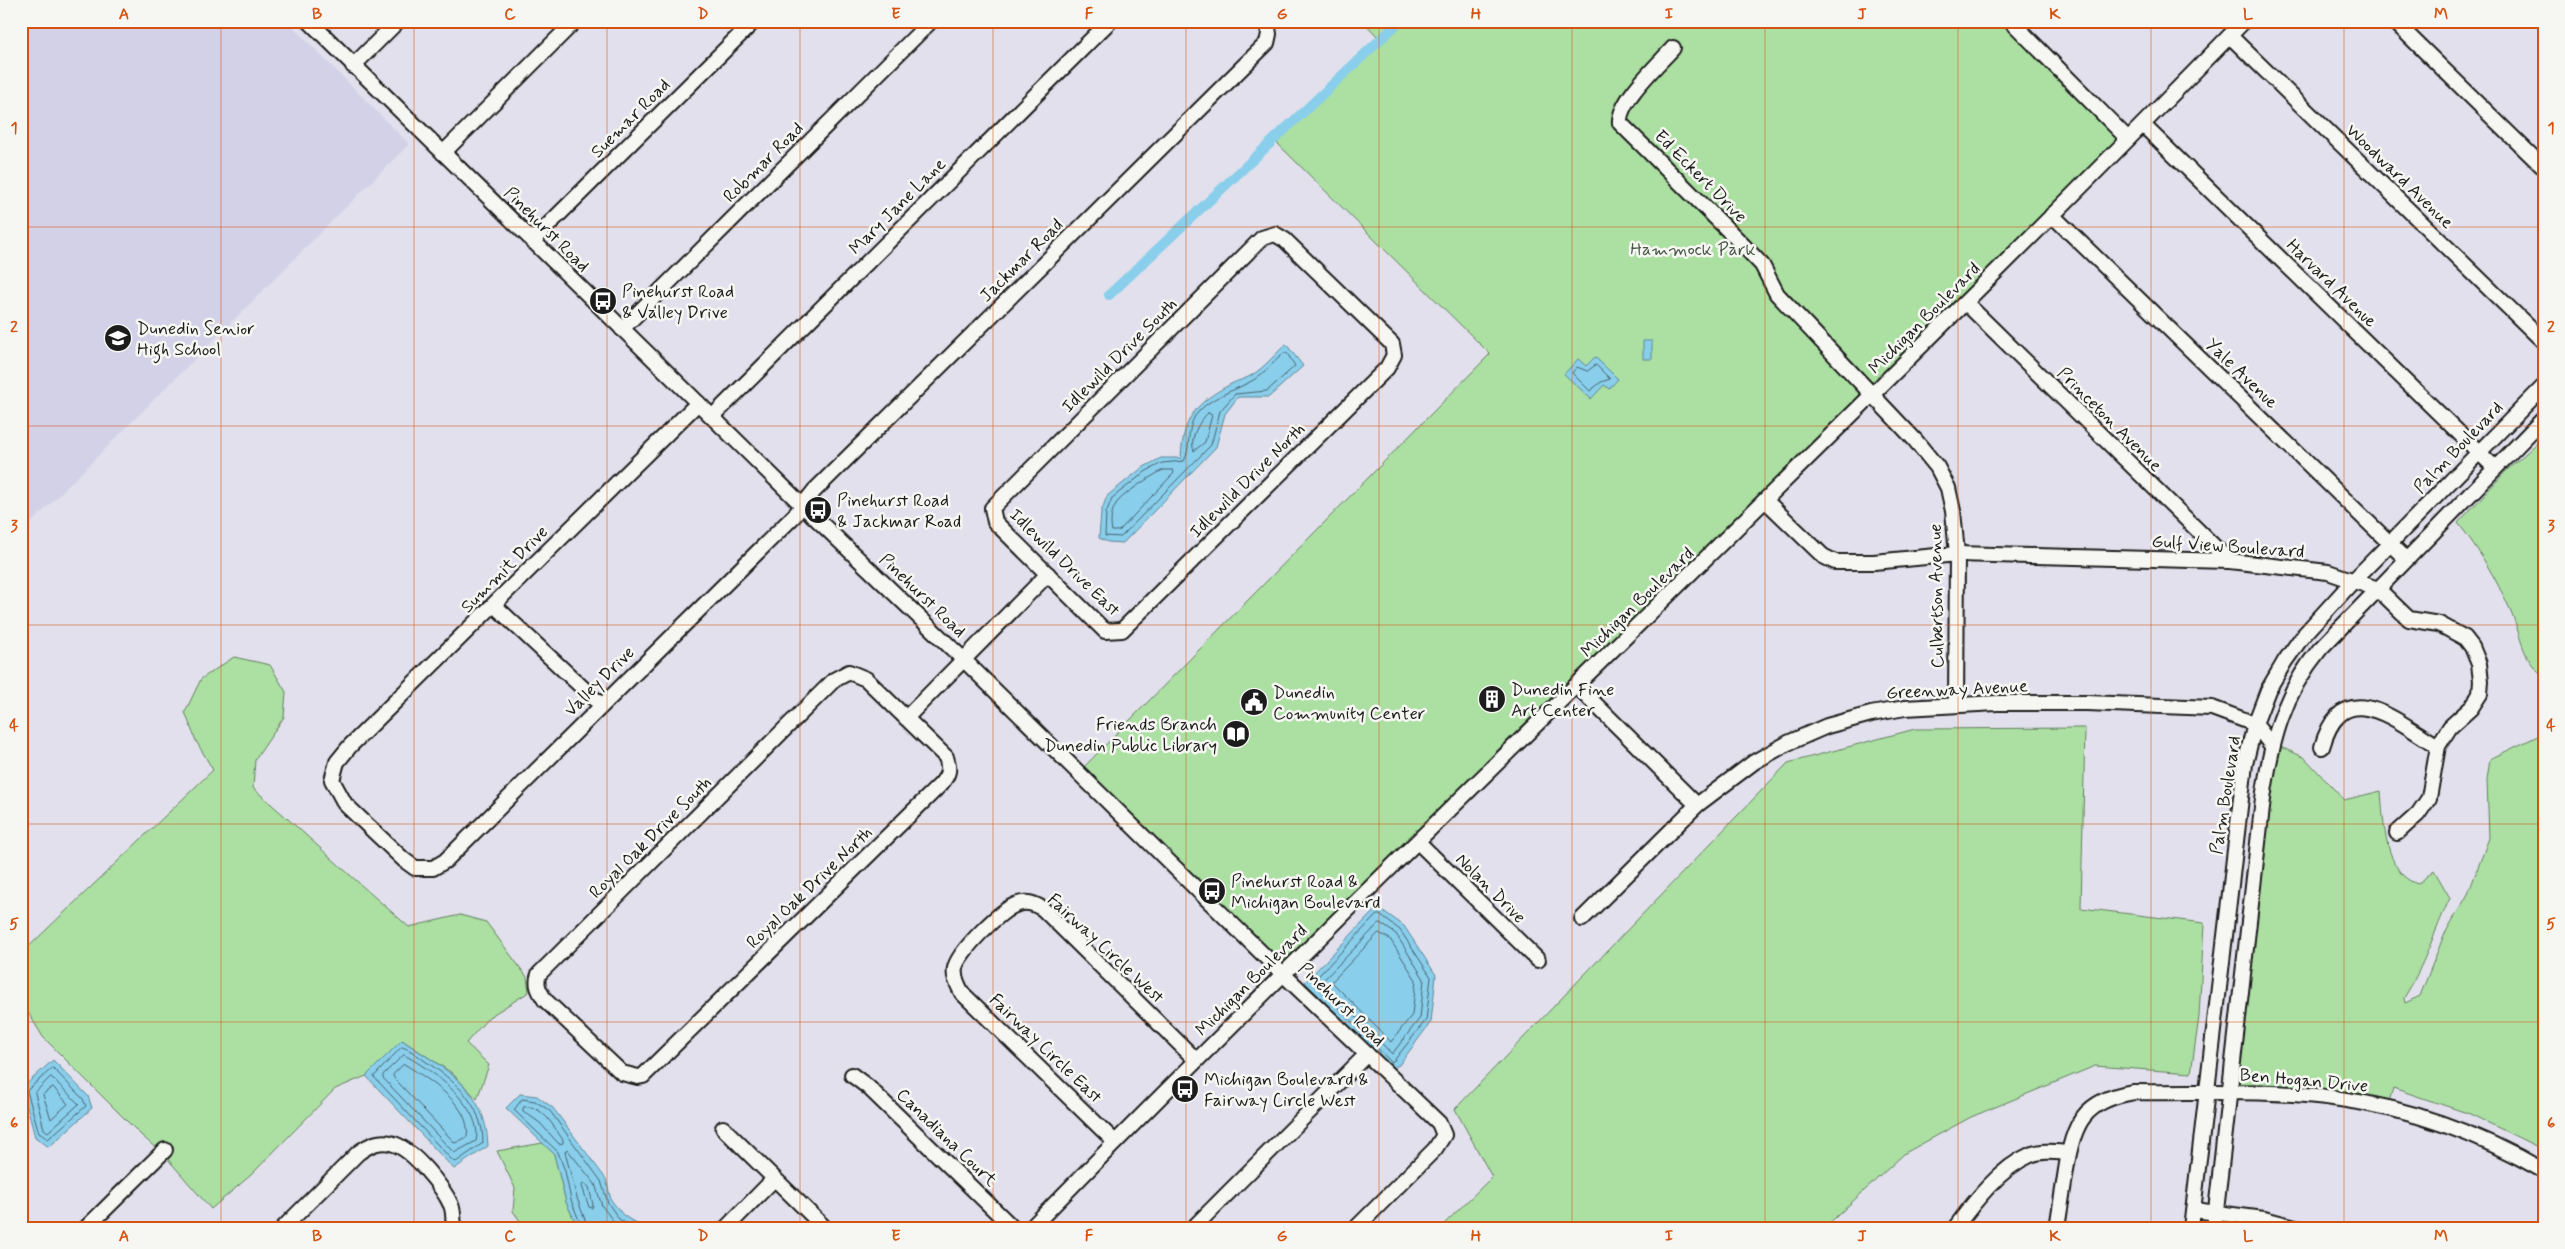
<svg xmlns="http://www.w3.org/2000/svg" width="2565" height="1249" viewBox="0 0 2565 1249" font-family="Mynerve,sans-serif">
  <style>
    .built { fill: #d3d1e8 }
    .green { fill: #abe0a2; stroke: #647e5f }
    .water { fill: #89ceeb; stroke: #5d8798 }
    .lines { fill: none; stroke-linecap: round; stroke-linejoin: round }
    .shore { stroke: #48636f; stroke-width: 1 }
    .canal { stroke: #89ceeb; stroke-width: 10 }
    .minor-casing { stroke: #1c1c1c; stroke-width: 18 }
    .minor { stroke: #f6f6f2; stroke-width: 14 }
    .grid { fill: none; stroke: #d4530e; stroke-width: 1; stroke-opacity: 0.55 }
    .labels { text-anchor: middle; stroke-width: 5; stroke-linejoin: round; paint-order: stroke }
    .street-label { font-size: 18px; fill: #1c1c1c; stroke: #f6f6f2 }
    .park-label { font-size: 18px; fill: #475744; stroke: #f6f6f2 }
    .poi-label { font-size: 18px; fill: #1c1c1c; stroke: #f6f6f2; text-anchor: start }
    .neatline { fill: none; stroke: #d4530e; stroke-width: 2 }
    .grid-label { font-size: 16px; text-anchor: middle; font-weight: bold; fill: #d4530e }
  </style>
  <rect width="100%" height="100%" fill="#e1e0ec"/>
  <filter id="ink" filterUnits="userSpaceOnUse"><feTurbulence type="fractalNoise" baseFrequency=".02" numOctaves="2"/><feDisplacementMap in="SourceGraphic" scale="10" xChannelSelector="R" yChannelSelector="G"/><feConvolveMatrix kernelMatrix="1 2 1 2 8 2 1 2 1" color-interpolation-filters="sRGB"/></filter>
  <g filter="url(#ink)">
    <polygon class="built" points="21,21 287,21 409,144 21,533"/>
    <g class="green">
      <polygon points="1363,21 2012,21 2128,139 1283,974 1079,772 1490,354 1272,138 1378,37"/>
      <path d="M 2544,437 L 2544,676 C 2521,660 2521,633 2510,609 C 2496,579 2479,549 2458,523 L 2507,470 Z"/>
      <path d="M 234,657 L 270,665 L 286,692 L 284,717 L 255,760 L 253,788 C 306,834 356,882 409,927 L 460,915 L 486,922 L 527,977 L 529,992 L 489,1017 L 466,1043 L 489,1065 L 477,1099 L 452,1073 L 402,1040 L 366,1076 L 335,1089 L 251,1175 L 211,1209 L 166,1157 L 173,1151 L 165,1143 L 158,1150 L 141,1135 L 43,1037 L 21,1001 L 21,954 L 213,770 L 196,741 L 185,712 L 201,679 Z"/>
      <polygon points="2085,728 2081,908 2204,923 2199,1017 2191,1073 2095,1066 1971,1117 1905,1153 1824,1228 1440,1228 1492,1177 1455,1109 1788,763 1915,729"/>
      <path d="M 2544,733 L 2544,1150 L 2470,1114 L 2393,1088 L 2389,1102 L 2235,1088 L 2269,800 L 2278,746 L 2304,757 L 2344,800 L 2381,791 C 2383,819 2385,876 2418,884 L 2434,870 L 2450,898 C 2434,932 2424,966 2404,998 L 2405,1003 L 2420,996 L 2444,935 L 2468,894 L 2489,838 L 2487,780 L 2490,759 Z"/>
      <polygon points="543,1143 554,1154 566,1202 578,1228 525,1228 513,1211 515,1188 497,1151"/>
    </g>
    <g class="water">
      <rect x="1643" y="341" width="9" height="18"/>
      <path d="M 1286,344 L 1303,366 L 1269,397 L 1238,397 L 1225,414 L 1216,447 L 1123,543 L 1108,542 L 1099,538 L 1101,512 L 1107,496 L 1142,468 L 1161,458 L 1181,458 C 1183,416 1196,403 1231,384 C 1238,380 1246,379 1252,375 C 1265,367 1276,353 1286,344 Z"/>
      <polygon points="1595,357 1618,379 1609,389 1604,385 1591,399 1564,374 1578,359 1586,366"/>
      <polygon points="1378,907 1404,926 1436,975 1431,1022 1399,1065 1391,1069 1305,982"/>
      <path d="M 402,1040 C 445,1070 486,1087 488,1146 L 454,1169 L 366,1076 Z"/>
      <polygon points="53,1060 88,1096 92,1108 49,1147 35,1137 22,1088"/>
      <polygon points="520,1094 537,1096 553,1108 606,1179 611,1200 623,1215 643,1228 578,1228 566,1202 554,1154 506,1108"/>
    </g>
    <g class="lines">
      <g class="shore">
        <path d="M 1284,353 L 1287,353 L 1295,366 L 1267,391 L 1235,394 L 1220,411 L 1211,445 L 1121,537 L 1105,536 L 1106,513 L 1112,498 L 1145,472 L 1162,463 L 1184,461 C 1191,450 1186,430 1195,416 C 1209,396 1236,391 1255,379 C 1265,372 1275,361 1284,353 Z"/>
        <polygon points="1596,365 1610,379 1601,382 1590,391 1572,373 1577,367 1587,371"/>
        <path d="M 1208,413 L 1212,415 L 1205,442 L 1194,451 C 1189,439 1199,421 1208,413 Z"/>
        <path d="M 1163,470 L 1173,470 L 1174,473 L 1119,531 L 1112,531 C 1110,523 1111,511 1116,504 C 1121,495 1153,475 1163,470 Z"/>
        <polygon points="1377,915 1380,915 1400,930 1431,977 1426,1020 1392,1063 1313,982"/>
        <polygon points="1380,923 1396,934 1424,979 1420,1018 1392,1054 1322,982"/>
        <polygon points="1379,933 1390,939 1416,980 1412,1015 1391,1042 1332,982"/>
        <path d="M 402,1047 C 410,1049 418,1056 425,1061 C 455,1081 483,1104 483,1143 L 456,1162 L 453,1161 L 374,1077 Z"/>
        <path d="M 404,1055 C 430,1068 484,1107 476,1141 L 454,1153 L 383,1078 L 383,1075 Z"/>
        <path d="M 403,1065 L 406,1065 C 429,1080 472,1105 467,1137 L 455,1143 L 394,1078 L 393,1075 Z"/>
        <polygon points="53,1068 83,1099 86,1106 48,1139 39,1133 27,1091"/>
        <polygon points="51,1077 79,1104 48,1132 44,1129 35,1093"/>
        <polygon points="53,1087 68,1104 51,1119 43,1095"/>
        <path d="M 524,1107 C 542,1104 554,1127 563,1140 L 563,1143 L 559,1144 L 540,1123 L 523,1111 Z"/>
        <polygon points="584,1183 589,1187 593,1205 592,1208 589,1207 582,1186"/>
        <polyline points="582,1228 571,1200 565,1171 558,1152 514,1110 522,1099 535,1101 550,1111 601,1181 608,1203 619,1219 633,1228"/>
        <polyline points="588,1228 577,1198 565,1152 567,1149 595,1184 602,1206 614,1222 621,1228"/>
      </g>
      <polyline class="canal" points="1109,295 1400,21"/>
      <g class="minor-casing">
        <g id="minor">
          <polyline points="309,21 802,505 964,660 1283,974 1439,1123 1444,1135 1435,1149 1356,1228"/>
          <polyline points="2011,21 2128,139"/>
          <polyline points="2394,21 2544,168"/>
          <polyline points="2230,36 2544,342"/>
          <path d="M 1673,48 C 1658,65 1618,101 1620,123 L 1740,242 L 1762,265 L 1777,294 L 1915,440 L 1937,467 L 1948,488 L 1953,511 L 1957,554 L 1956,704"/>
          <polyline points="353,66 398,21"/>
          <polyline points="2143,125 2495,468"/>
          <polyline points="443,153 575,21"/>
          <polyline points="2052,215 2406,559"/>
          <polygon points="1275,234 1285,240 1392,344 1394,355 1387,368 1122,630 1105,631 995,522 992,508 1262,238"/>
          <polyline points="532,241 754,21"/>
          <polyline points="1966,303 2229,561"/>
          <polyline points="622,329 931,21"/>
          <polyline points="698,403 350,746 337,762 332,780 345,804 404,860 415,868 433,868 445,861 794,516 814,491 1267,43 1269,34 1267,21"/>
          <polyline points="712,417 1110,21"/>
          <polyline points="1766,501 1823,556 1835,562 1874,562 1957,554 2229,561 2328,572 2378,589 2409,619 2439,624 2465,638 2472,647 2479,664 2481,681 2480,694 2471,708 2450,727 2438,746 2429,798 2418,814 2397,833"/>
          <polyline points="494,605 601,705"/>
          <path d="M 849,672 L 866,679 L 946,757 C 950,769 949,774 941,784 L 643,1076 L 638,1077 L 622,1073 L 545,1000 C 539,991 535,984 539,974 L 834,680 Z"/>
          <polyline points="1577,686 1697,805"/>
          <polyline points="906,718 1048,574"/>
          <path d="M 2322,747 C 2343,672 2397,722 2438,746"/>
          <polyline points="1418,842 1538,960"/>
          <polyline points="1582,919 1697,805 1754,762 1788,743 1827,726 1871,714 1905,708 1997,703 2087,703 2212,708 2255,724 2272,746"/>
          <polyline points="852,1075 868,1087 1013,1228"/>
          <polyline points="723,1128 825,1228"/>
          <path d="M 1115,1142 L 962,993 C 958,985 953,977 955,968 C 958,952 1002,908 1018,904 C 1028,901 1035,904 1043,909 L 1196,1060"/>
          <polyline points="2194,1210 2264,1219 2299,1228"/>
          <polyline points="86,1228 165,1150"/>
          <path d="M 283,1228 L 358,1153 C 369,1145 380,1139 394,1144 C 413,1150 443,1187 451,1205 C 454,1211 453,1221 454,1228"/>
          <polyline points="726,1228 774,1179"/>
          <path d="M 1031,1228 C 1430,820 1846,430 2244,21"/>
          <polyline points="1193,1228 1367,1054"/>
          <path d="M 1955,1228 C 1974,1202 2000,1168 2030,1155 C 2042,1150 2056,1152 2068,1153"/>
          <path d="M 2057,1228 C 2060,1209 2063,1190 2066,1170 C 2073,1123 2084,1100 2134,1092 C 2202,1093 2273,1089 2340,1099 C 2413,1109 2480,1134 2544,1171"/>
          <polyline points="2191,1228 2245,764 2255,724 2268,690 2285,661 2302,637 2353,581 2544,386"/>
          <path d="M 2214,1228 L 2263,799 C 2271,742 2283,694 2320,649 L 2544,418"/>
        </g>
      </g>
      <use href="#minor" class="minor"/>
    </g>
  </g>
  <path class="grid" d="M 221,21 L 221,1228M 414,21 L 414,1228M 607,21 L 607,1228M 800,21 L 800,1228M 993,21 L 993,1228M 1186,21 L 1186,1228M 1379,21 L 1379,1228M 1572,21 L 1572,1228M 1765,21 L 1765,1228M 1958,21 L 1958,1228M 2151,21 L 2151,1228M 2344,21 L 2344,1228M 21,227 L 2544,227M 21,426 L 2544,426M 21,625 L 2544,625M 21,824 L 2544,824M 21,1022 L 2544,1022"/>
  <defs>
    <g id="bus-disc" transform="scale(1.4375)"><circle r="9.5" fill="#1c1c1c" stroke="#f6f6f2"/><path d="M-5-6H5V4H4V6H2V4H-2V6H-4V4H-5ZM-3.5-4V0h7V-4ZM-3.5 1.2v1.5H-2V1.2ZM2 1.2v1.5H3.5V1.2Z" fill="#fff"/></g>
    <g id="school-disc" transform="scale(1.4375)"><circle r="9.5" fill="#1c1c1c" stroke="#f6f6f2"/><path d="M0-5L7-2L0 1L-7-2ZM-4 1L0 2.5L4 1V4Q0 6-4 4Z" fill="#fff"/></g>
    <g id="building-disc" transform="scale(1.4375)"><circle r="9.5" fill="#1c1c1c" stroke="#f6f6f2"/><path d="M-4-6H4V6H1V3H-1V6H-4ZM-2.5-4.3h1.7v1.8h-1.7ZM.8-4.3h1.7v1.8H.8ZM-2.5-1h1.7V.8h-1.7ZM.8-1h1.7V.8H.8Z" fill="#fff"/></g>
    <g id="civic-disc" transform="scale(1.4375)"><circle r="9.5" fill="#1c1c1c" stroke="#f6f6f2"/><path d="M-.6-6.5H3V-4.5H.6V-3L4-1V1h2V6H-6V1h2V-1L-.6-3ZM-1.2 2.5V6h2.4V2.5Z" fill="#fff"/></g>
    <g id="library-disc" transform="scale(1.4375)"><circle r="9.5" fill="#1c1c1c" stroke="#f6f6f2"/><path d="M-6-4Q-3-5.5-.7-3.5V5Q-3 3-6 4ZM6-4Q3-5.5 .7-3.5V5Q3 3 6 4Z" fill="#fff"/></g>
  </defs>
  <g fill-rule="evenodd">
    <use href="#bus-disc" x="603" y="301"/>
    <use href="#school-disc" x="118" y="338"/>
    <use href="#bus-disc" x="818" y="510"/>
    <use href="#building-disc" x="1492" y="699"/>
    <use href="#civic-disc" x="1254" y="702"/>
    <use href="#library-disc" x="1236" y="734"/>
    <use href="#bus-disc" x="1212" y="891"/>
    <use href="#bus-disc" x="1185" y="1089"/>
  </g>
  <g class="labels">
    <g class="street-label">
      <text transform="translate(630 118) rotate(-45)" y="6">Suemar Road</text>
      <text transform="translate(763 162) rotate(-45)" y="6">Robmar Road</text>
      <text transform="translate(1701 176) rotate(45)" y="6">Ed Eckert Drive</text>
      <text transform="translate(2400 176) rotate(44)" y="6">Woodward Avenue</text>
      <text transform="translate(897 206) rotate(-45)" y="6">Mary Jane Lane</text>
      <text transform="translate(547 229) rotate(45)" y="6">Pinehurst Road</text>
      <text transform="translate(1021 260) rotate(-45)" y="6">Jackmar Road</text>
      <text transform="translate(2332 283) rotate(44)" y="6">Harvard Avenue</text>
      <text transform="translate(1924 318) rotate(-45)" y="6">Michigan Boulevard</text>
      <text transform="translate(1119 355) rotate(-45)" y="6">Idlewild Drive South</text>
      <text transform="translate(2242 373) rotate(44)" y="6">Yale Avenue</text>
      <text transform="translate(2110 419) rotate(45)" y="6">Princeton Avenue</text>
      <text transform="translate(2458 447) rotate(-46)" y="6">Palm Boulevard</text>
      <text transform="translate(1247 480) rotate(-45)" y="6">Idlewild Drive North</text>
      <text transform="translate(2228 546) rotate(4)" y="6">Gulf View Boulevard</text>
      <text transform="translate(1065 562) rotate(44)" y="6">Idlewild Drive East</text>
      <text transform="translate(504 569) rotate(-45)" y="6">Summit Drive</text>
      <text transform="translate(923 595) rotate(44)" y="6">Pinehurst Road</text>
      <text transform="translate(1936 596) rotate(-91)" y="6">Culbertson Avenue</text>
      <text transform="translate(1637 602) rotate(-44)" y="6">Michigan Boulevard</text>
      <text transform="translate(599 681) rotate(-45)" y="6">Valley Drive</text>
      <text transform="translate(1957 689) rotate(-3)" y="6">Greenway Avenue</text>
      <text transform="translate(2225 795) rotate(-81)" y="6">Palm Boulevard</text>
      <text transform="translate(650 837) rotate(-45)" y="6">Royal Oak Drive South</text>
      <text transform="translate(809 887) rotate(-44)" y="6">Royal Oak Drive North</text>
      <text transform="translate(1491 888) rotate(45)" y="6">Nolan Drive</text>
      <text transform="translate(1106 948) rotate(43)" y="6">Fairway Circle West</text>
      <text transform="translate(1251 980) rotate(-45)" y="6">Michigan Boulevard</text>
      <text transform="translate(1342 1004) rotate(44)" y="6">Pinehurst Road</text>
      <text transform="translate(1046 1048) rotate(44)" y="6">Fairway Circle East</text>
      <text transform="translate(2304 1080) rotate(5)" y="6">Ben Hogan Drive</text>
      <text transform="translate(947 1137) rotate(44)" y="6">Canadiana Court</text>
    </g>
    <g class="park-label">
      <text x="1693" y="255">Hammock Park</text>
    </g>
    <g class="poi-label">
      <text x="622" y="297">Pinehurst Road<tspan x="622" dy="21">&amp; Valley Drive</tspan></text>
      <text x="137" y="334">Dunedin Senior<tspan x="137" dy="21">High School</tspan></text>
      <text x="837" y="506">Pinehurst Road<tspan x="837" dy="21">&amp; Jackmar Road</tspan></text>
      <text x="1511" y="695">Dunedin Fine<tspan x="1511" dy="21">Art Center</tspan></text>
      <text x="1273" y="698">Dunedin<tspan x="1273" dy="21">Community Center</tspan></text>
      <text x="1217" y="730" text-anchor="end">Friends Branch<tspan x="1217" dy="21">Dunedin Public Library</tspan></text>
      <text x="1231" y="887">Pinehurst Road &amp;<tspan x="1231" dy="21">Michigan Boulevard</tspan></text>
      <text x="1204" y="1085">Michigan Boulevard &amp;<tspan x="1204" dy="21">Fairway Circle West</tspan></text>
    </g>
  </g>
  <rect width="2565" height="1249" fill="none" stroke="#f6f6f2" stroke-width="55"/>
  <rect x="28" y="28" width="2510" height="1194" class="neatline"/>
  <g class="grid-label">
    <text x="124" y="19">A</text>
    <text x="317" y="19">B</text>
    <text x="510" y="19">C</text>
    <text x="703" y="19">D</text>
    <text x="896" y="19">E</text>
    <text x="1089" y="19">F</text>
    <text x="1282" y="19">G</text>
    <text x="1476" y="19">H</text>
    <text x="1669" y="19">I</text>
    <text x="1862" y="19">J</text>
    <text x="2055" y="19">K</text>
    <text x="2248" y="19">L</text>
    <text x="2441" y="19">M</text>
    <text x="14" y="133">1</text>
    <text x="2551" y="133">1</text>
    <text x="14" y="332">2</text>
    <text x="2551" y="332">2</text>
    <text x="14" y="531">3</text>
    <text x="2551" y="531">3</text>
    <text x="14" y="730">4</text>
    <text x="2551" y="730">4</text>
    <text x="14" y="929">5</text>
    <text x="2551" y="929">5</text>
    <text x="14" y="1128">6</text>
    <text x="2551" y="1128">6</text>
    <text x="124" y="1241">A</text>
    <text x="317" y="1241">B</text>
    <text x="510" y="1241">C</text>
    <text x="703" y="1241">D</text>
    <text x="896" y="1241">E</text>
    <text x="1089" y="1241">F</text>
    <text x="1282" y="1241">G</text>
    <text x="1476" y="1241">H</text>
    <text x="1669" y="1241">I</text>
    <text x="1862" y="1241">J</text>
    <text x="2055" y="1241">K</text>
    <text x="2248" y="1241">L</text>
    <text x="2441" y="1241">M</text>
  </g>
</svg>
